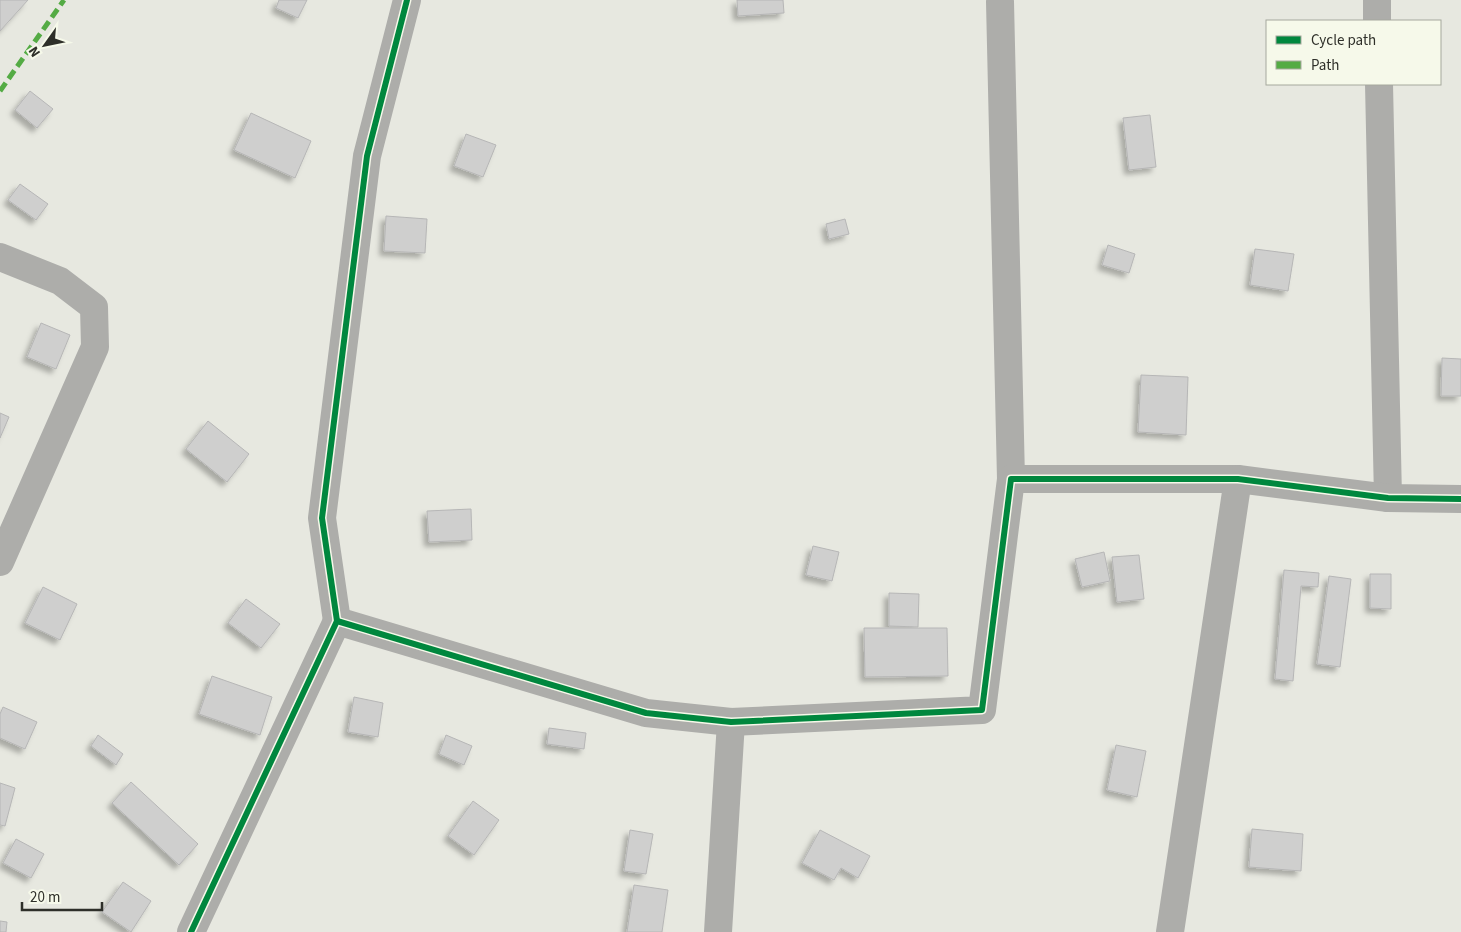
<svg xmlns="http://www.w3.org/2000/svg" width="1461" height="932" viewBox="0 0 1461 932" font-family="'Source Sans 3',sans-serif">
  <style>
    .building { fill: #cfcfce; stroke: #b6b6b6; filter: url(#shadow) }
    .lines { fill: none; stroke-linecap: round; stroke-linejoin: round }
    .minor { stroke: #adadaa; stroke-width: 28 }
    .quiet { stroke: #54ab44; stroke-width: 5; stroke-dasharray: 10 5; stroke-linecap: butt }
    .cycleway-casing { stroke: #f6f9ea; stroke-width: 9 }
    .cycleway { stroke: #00873e; stroke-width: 6 }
  </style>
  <defs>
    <filter id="shadow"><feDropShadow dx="-4.5" dy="4.5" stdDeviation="2.5" flood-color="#0004"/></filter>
  </defs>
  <rect width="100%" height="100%" fill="#e7e8e0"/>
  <g class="building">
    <polygon points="0,0 28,0 0,31"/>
    <polygon points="279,0 307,0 298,18 276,8"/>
    <polygon points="737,0 783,0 784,13 738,16"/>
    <polygon points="30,91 53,109 37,128 15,110"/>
    <polygon points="251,113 311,141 295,178 234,150"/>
    <polygon points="1150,115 1156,167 1129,170 1123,118"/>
    <polygon points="466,134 496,145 483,177 454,166"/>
    <polygon points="20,184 48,204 36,220 8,200"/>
    <polygon points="386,216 427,219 425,253 384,251"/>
    <polygon points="845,219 849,234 829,239 826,224"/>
    <polygon points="1108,245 1135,254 1129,273 1102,265"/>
    <polygon points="1255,249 1294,254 1288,291 1250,285"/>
    <polygon points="41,323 70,335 56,369 27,357"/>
    <polygon points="1442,358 1461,359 1461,396 1441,396"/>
    <polygon points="1141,375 1188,377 1186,435 1138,432"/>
    <polygon points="0,413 9,417 0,438"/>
    <polygon points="208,421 249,454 227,482 186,449"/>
    <polygon points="471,509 472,540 429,542 427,511"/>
    <polygon points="813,546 839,552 832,581 806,575"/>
    <polygon points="1104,552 1110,581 1082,587 1075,559"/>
    <polygon points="1139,555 1144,599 1117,602 1112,557"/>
    <polygon points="1284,570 1319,573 1318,587 1301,586 1293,681 1275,679"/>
    <polygon points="1370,574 1391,574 1391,609 1370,608"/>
    <polygon points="1329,576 1351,579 1340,667 1317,664"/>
    <polygon points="43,587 77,604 60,640 25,623"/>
    <polygon points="889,593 919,594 918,627 889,626"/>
    <polygon points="246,599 280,624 261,648 228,623"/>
    <polygon points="864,628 947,628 948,676 865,677"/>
    <polygon points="212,676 272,697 260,735 199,714"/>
    <polygon points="354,697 383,703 378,737 348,732"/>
    <polygon points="3,707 37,722 25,749 0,738 0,714"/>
    <polygon points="549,728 586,733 584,749 547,744"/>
    <polygon points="98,735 123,754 116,765 91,746"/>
    <polygon points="446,735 472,746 464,765 439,754"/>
    <polygon points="1116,745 1146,751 1137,797 1107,790"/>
    <polygon points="131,782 198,844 179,865 112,803"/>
    <polygon points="0,783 15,788 5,826 0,825"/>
    <polygon points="473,801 499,820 474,855 448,836"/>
    <polygon points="1252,829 1303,834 1301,871 1249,867"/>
    <polygon points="630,830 653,834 646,874 624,871"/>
    <polygon points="820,830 870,856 858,878 841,868 834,880 802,863"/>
    <polygon points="16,839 44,854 31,878 3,863"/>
    <polygon points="123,882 151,901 131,932 102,912"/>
    <polygon points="634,885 668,890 662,932 627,932"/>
    <polygon points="0,921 7,922 6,932 0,932"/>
  </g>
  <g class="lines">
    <g class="minor">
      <polyline points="1377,0 1377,21"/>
      <polyline points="1000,2 1011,479"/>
      <polyline points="1379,84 1388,498"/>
      <polyline points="0,257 60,281 94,307 95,347 0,562"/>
      <polyline points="337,621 322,518 367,156 407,0"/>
      <polyline points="191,932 337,621 646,713 731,722 982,710 1011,479 1238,479 1388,498 1461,499"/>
      <polyline points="718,932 731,722"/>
      <polyline points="1170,932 1238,479"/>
    </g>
    <polyline class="quiet" points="0,91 64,0"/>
    <g class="cycleway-casing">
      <g id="cycleway">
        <polyline points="337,621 322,518 367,156 407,0"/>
        <polyline points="191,932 337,621 646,713 731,722 982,710 1011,479 1238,479 1388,498 1461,499"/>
      </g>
    </g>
    <use href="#cycleway" class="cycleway"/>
  </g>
  <rect x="1266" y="20" width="175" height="65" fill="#f6f9ea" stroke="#a6a89d"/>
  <rect x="1276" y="36" width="25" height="8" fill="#00873e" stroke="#a6a89d"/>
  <text x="1311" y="45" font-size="15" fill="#2e2f29">Cycle path</text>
  <rect x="1276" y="61" width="25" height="8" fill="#54ab44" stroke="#a6a89d"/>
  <text x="1311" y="70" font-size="15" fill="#2e2f29">Path</text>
  <g transform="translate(45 45) rotate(237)" stroke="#f6f9ea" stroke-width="4" paint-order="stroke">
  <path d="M0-4L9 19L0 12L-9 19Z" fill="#2e2f29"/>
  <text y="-8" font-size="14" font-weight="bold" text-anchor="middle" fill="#2e2f29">N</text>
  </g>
  <path d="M22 902v8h80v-8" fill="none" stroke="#2e2f29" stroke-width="2.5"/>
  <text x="30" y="902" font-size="15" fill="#2e2f29" stroke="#f6f9ea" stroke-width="4" paint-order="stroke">20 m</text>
</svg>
